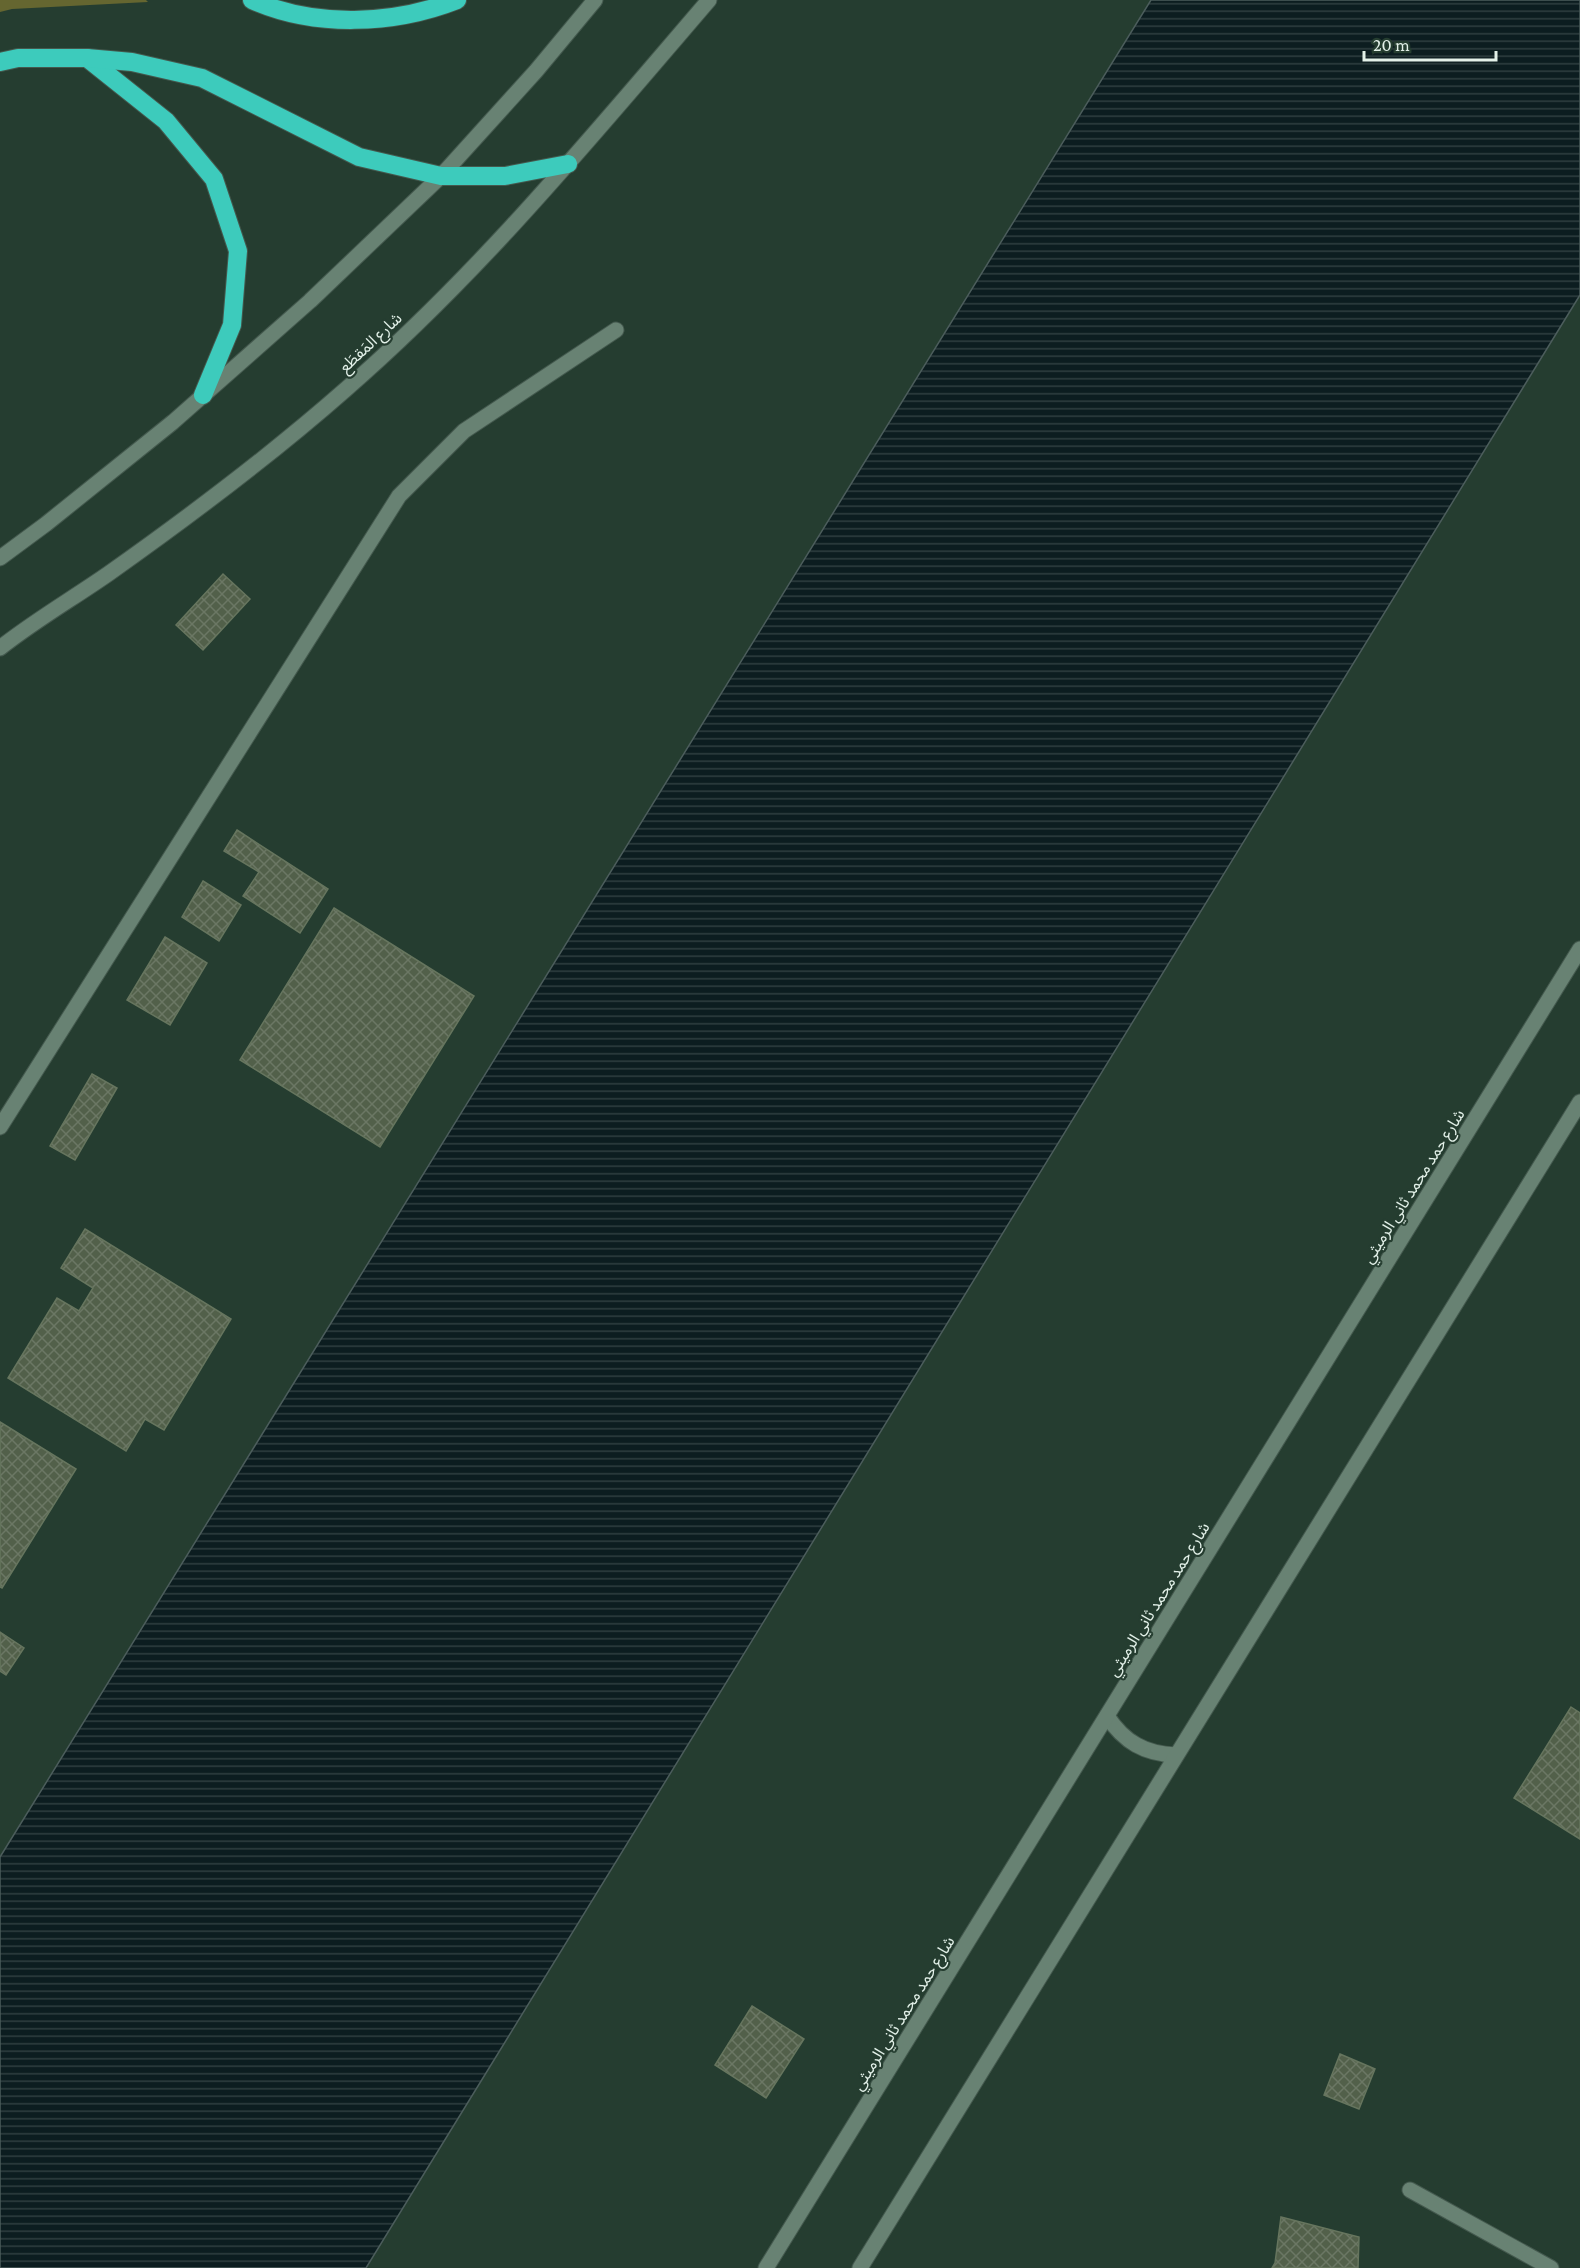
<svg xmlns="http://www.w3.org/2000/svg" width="1580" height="2268" viewBox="0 0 1580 2268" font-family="'Crimson Pro','Noto Sans Arabic',serif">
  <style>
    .grass { fill: #656630 }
    .water { fill: url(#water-rules); stroke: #4c5d5c; stroke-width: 1.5 }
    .building { fill: url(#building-cross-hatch); stroke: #66755e; stroke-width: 1.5 }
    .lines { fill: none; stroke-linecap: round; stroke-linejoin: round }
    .minor-casing { stroke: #44594e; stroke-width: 17 }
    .highway-casing { stroke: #44594e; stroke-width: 20 }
    .minor { stroke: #688273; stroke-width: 15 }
    .highway { stroke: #3dcbbc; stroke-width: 18 }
    .labels { text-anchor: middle; stroke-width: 4.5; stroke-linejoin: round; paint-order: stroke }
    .street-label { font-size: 16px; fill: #e3f1e9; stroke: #253d30 }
  </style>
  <defs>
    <pattern id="water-rules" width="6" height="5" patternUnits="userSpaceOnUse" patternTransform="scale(1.5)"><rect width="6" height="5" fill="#0c1d20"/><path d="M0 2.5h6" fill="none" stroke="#2f3e40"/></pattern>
    <pattern id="building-cross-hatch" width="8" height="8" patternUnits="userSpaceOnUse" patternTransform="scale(1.5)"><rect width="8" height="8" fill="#52604a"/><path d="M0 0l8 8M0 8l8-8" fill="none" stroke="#6b7764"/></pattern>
  </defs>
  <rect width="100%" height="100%" fill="#253d30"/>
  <polygon class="grass" points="0,0 146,0 148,2 12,9 0,12"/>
  <polygon class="water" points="1151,0 1580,0 1580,295 366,2268 0,2268 0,1857"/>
  <g class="building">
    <polygon points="223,574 250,599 203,650 176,625"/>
    <polygon points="237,830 328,889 300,933 243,896 259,872 224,851"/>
    <polygon points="203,881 241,905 219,941 182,917"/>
    <polygon points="334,908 474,996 380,1147 240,1060"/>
    <polygon points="165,937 207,963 170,1025 127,1000"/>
    <polygon points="92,1074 117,1088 75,1160 50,1146"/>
    <polygon points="85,1229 231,1319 164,1430 145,1419 126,1451 8,1378 57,1298 79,1311 93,1288 61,1268"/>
    <polygon points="0,1422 76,1469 2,1588 0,1587"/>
    <polygon points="0,1632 24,1648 6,1675 0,1671"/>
    <polygon points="1571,1707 1580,1713 1580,1839 1514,1798"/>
    <polygon points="752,2006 804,2039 766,2098 715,2065"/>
    <polygon points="1340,2054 1375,2069 1359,2109 1324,2095"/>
    <polygon points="1281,2217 1359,2237 1358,2268 1272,2268 1275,2263"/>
  </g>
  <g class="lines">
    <g class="minor-casing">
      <g id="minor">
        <polyline points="0,558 46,524 173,422 310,301 441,176 536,71 595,0"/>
        <path d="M 0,648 C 34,621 72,599 108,574 C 190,516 270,456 345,390 C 480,273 593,135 709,0"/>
        <polyline points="0,1127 399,496 464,431 616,330"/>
        <path d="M 1107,1716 C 1124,1742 1145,1754 1176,1755"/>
        <polyline points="1410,2190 1551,2268"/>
        <polyline points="766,2268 1580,949"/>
        <polyline points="860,2268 1580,1102"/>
      </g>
    </g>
    <g class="highway-casing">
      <g id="highway">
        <path d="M 252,0 C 315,28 393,25 457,0"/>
        <polyline points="87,58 166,121 214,179 238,251 232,325 203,395"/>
        <polyline points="0,62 18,58 87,58 132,62 202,78 359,157 441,176 505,176 568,164"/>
      </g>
    </g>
    <use href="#minor" class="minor"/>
    <use href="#highway" class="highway"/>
  </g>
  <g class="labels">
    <g class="street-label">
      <text transform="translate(370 342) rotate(-43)" y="6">شارع المَقطَع</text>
      <text transform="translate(1413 1186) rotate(-58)" y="6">شارع حمد محمد ثاني الرميثي</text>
      <text transform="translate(1158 1599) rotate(-58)" y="6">شارع حمد محمد ثاني الرميثي</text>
      <text transform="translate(903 2013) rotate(-58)" y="6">شارع حمد محمد ثاني الرميثي</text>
    </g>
  </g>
  <path d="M1364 51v9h132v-9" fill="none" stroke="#e3f1e9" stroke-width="3"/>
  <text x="1373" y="51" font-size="18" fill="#e3f1e9" stroke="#253d30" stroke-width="4.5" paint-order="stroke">20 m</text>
</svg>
